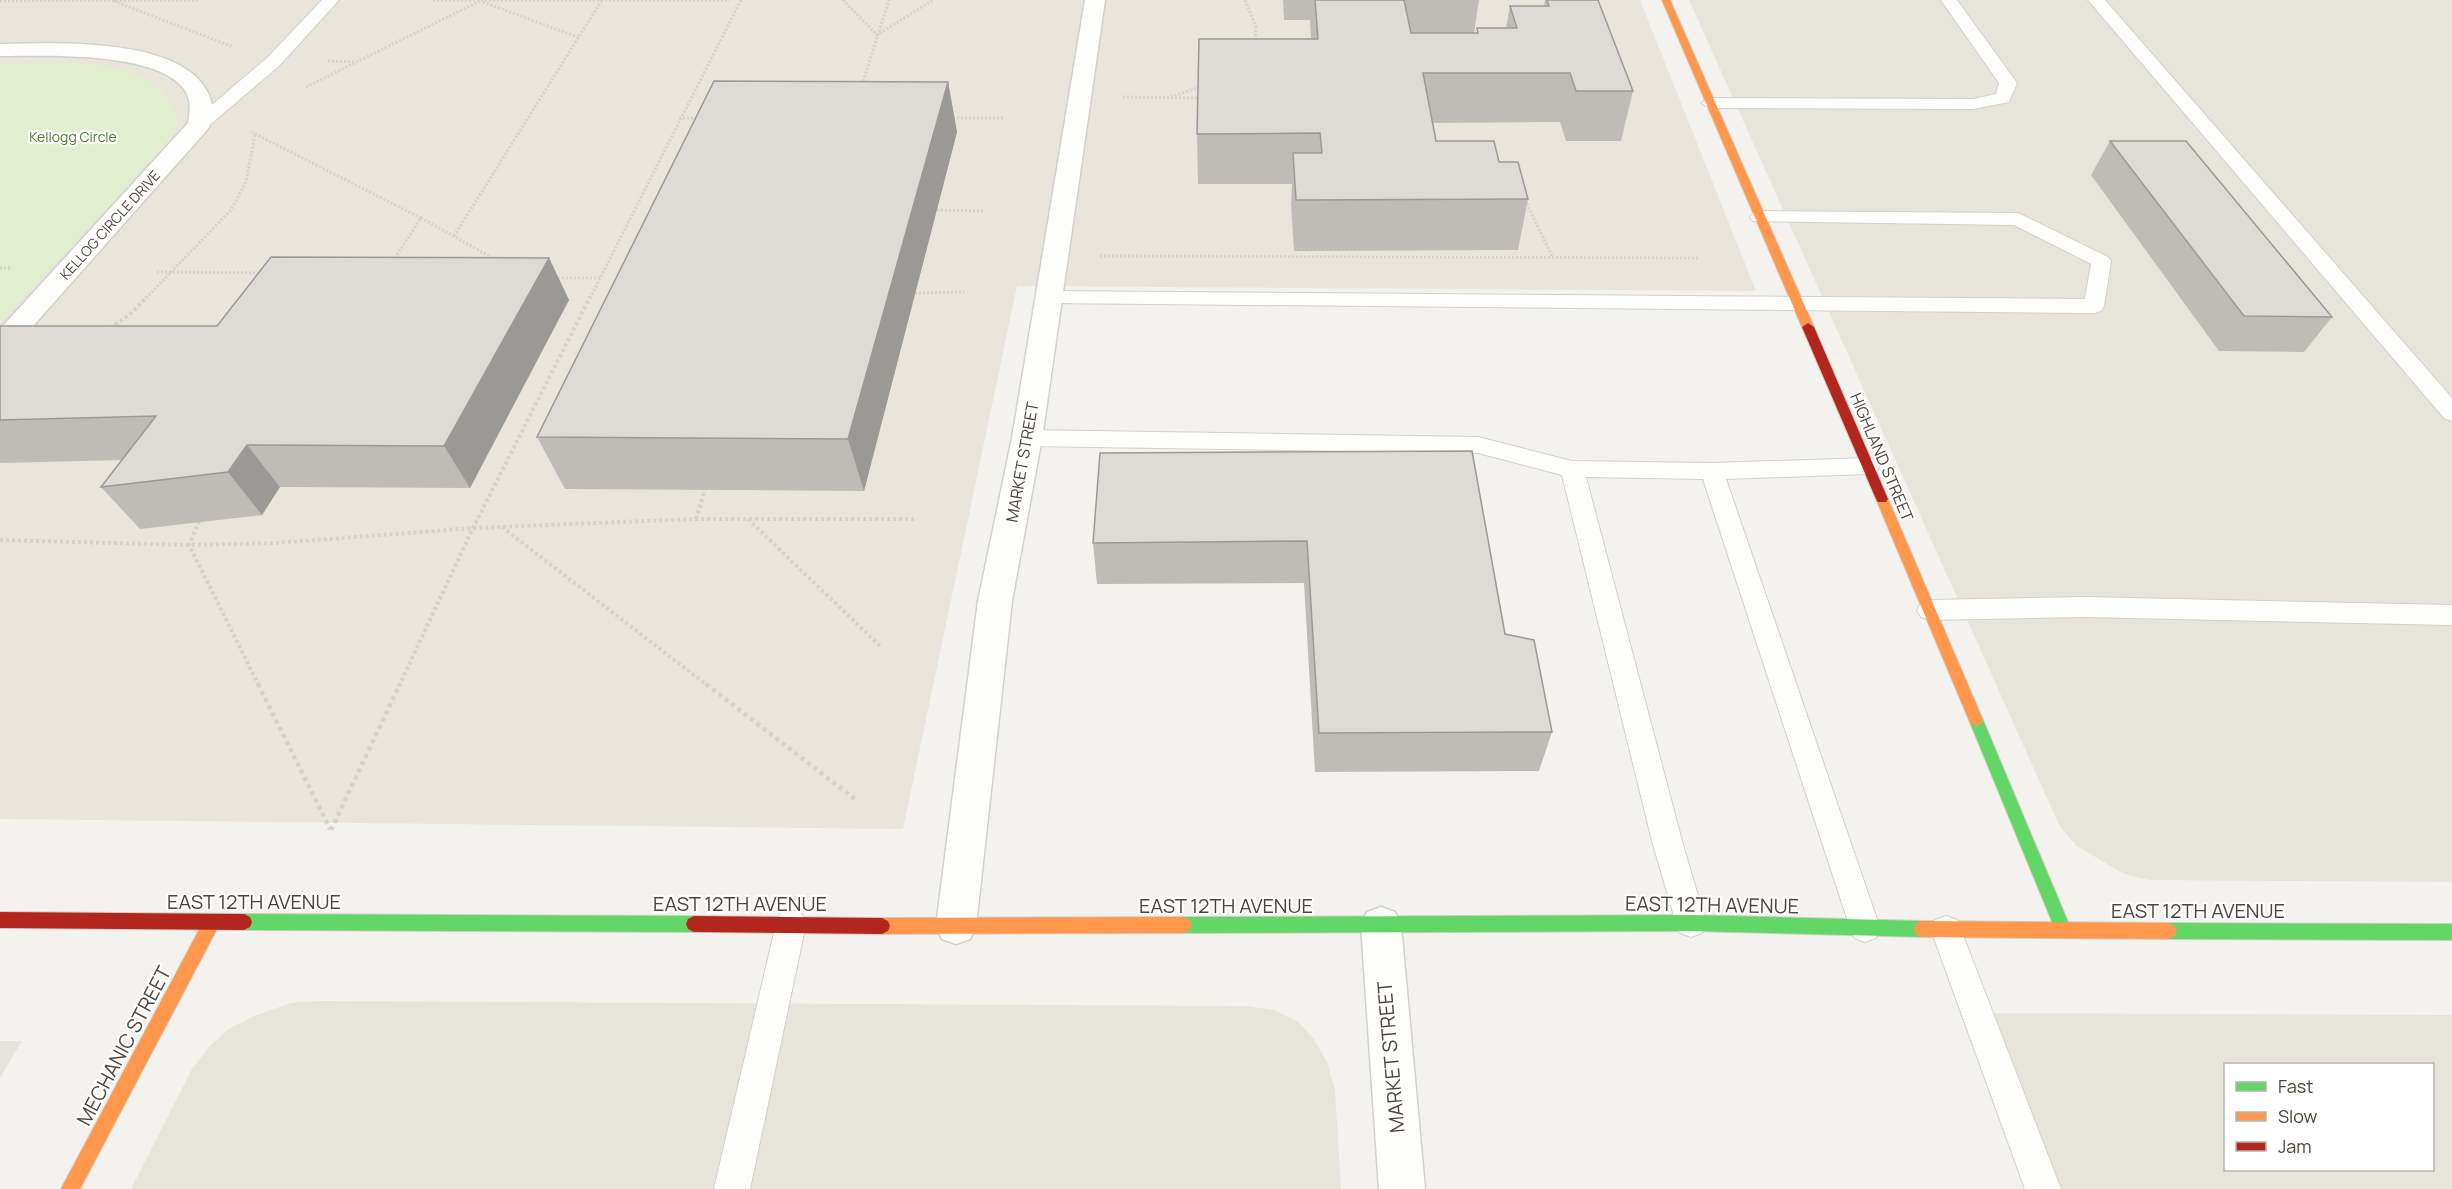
<svg xmlns="http://www.w3.org/2000/svg" width="2452" height="1189" viewBox="0 0 2452 1189" font-family="Manrope,sans-serif">
  <style>
    .residential { fill: #e7e4dc; fill-rule: evenodd }
    .education { fill: #eae5da }
    .green { fill: #e1eecf }
    .parking { fill: #e6e3df }
    .lines { fill: none; stroke-linecap: round; stroke-linejoin: round }
    .lane-casing { stroke: #d2d0cb; stroke-width: 2 }
    .street-casing { stroke: #d2d0cb; stroke-width: 3 }
    .fast-casing { stroke: #d3cfc5; stroke-width: 2 }
    .slow-casing { stroke: #d3cfc5; stroke-width: 2 }
    .jam-casing { stroke: #d3cfc5; stroke-width: 2 }
    .path-far2 { stroke: #d3d2cc; stroke-width: 3; stroke-dasharray: 2 2; stroke-linecap: butt }
    .path-far1 { stroke: #d3d2cc; stroke-width: 4; stroke-dasharray: 3 3; stroke-linecap: butt }
    .path { stroke: #d3d2cc; stroke-width: 4.5; stroke-dasharray: 4 4; stroke-linecap: butt }
    .lane { fill: #fdfdfc; fill-rule: evenodd }
    .street { fill: #fdfdfc; fill-rule: evenodd }
    .fast { fill: #63d668; fill-rule: evenodd }
    .slow { fill: #ff974d; fill-rule: evenodd }
    .jam { fill: #b3261e; fill-rule: evenodd }
    .wall { fill: #bfbcb8 }
    .shaded-wall { fill: #9b9996 }
    .building { fill: #dedbd6; stroke: #9b9996; stroke-width: 1.5 }
    .labels { text-anchor: middle; stroke-width: 4.5; stroke-linejoin: round; paint-order: stroke }
    .far-park-label { font-size: 14px; fill: #4a7f2a; stroke: #fff }
    .far-street-label { font-size: 14px; fill: #4b4439; stroke: #fff }
    .street-label { font-size: 16px; fill: #4b4439; stroke: #fff }
    .near-street-label { font-size: 20px; fill: #4b4439; stroke: #fff }
  </style>
  <rect width="100%" height="100%" fill="#f4f2ee"/>
  <g class="residential">
    <polygon points="1689,0 2452,0 2452,882 2149,880 2124,874 2077,846 2060,827"/>
    <polygon points="319,1001 1247,1006 1274,1010 1297,1021 1313,1038 1327,1062 1335,1090 1341,1189 131,1189 192,1069 209,1047 227,1030 254,1016 291,1003"/>
    <path d="M 1960,1013 L 2452,1015 L 2452,1189 L 2025,1189 ZM 2226,1064 L 2432,1064 L 2432,1170 L 2226,1170 Z"/>
  </g>
  <polygon class="education" points="0,0 1640,0 1756,291 1017,286 903,829 0,819"/>
  <path class="green" d="M 0,63 C 51,63 142,53 171,103 C 176,112 179,119 176,129 C 174,138 162,148 156,155 L 0,323 Z"/>
  <polygon class="parking" points="0,1041 22,1041 0,1078"/>
  <g class="lines">
    <g class="lane-casing">
      <g id="lane">
        <polygon points="322,0 339,0 279,66 205,129 193,129 190,125 193,121 267,58"/>
        <polygon points="1941,0 1957,0 2017,83 2009,102 1973,109 1710,108 1701,103 1710,98 1973,99 1996,94 1999,83"/>
        <polygon points="2088,0 2105,0 2452,398 2452,421 2444,418"/>
        <polygon points="1760,211 2018,213 2108,257 2111,261 2104,306 2101,311 2094,313 1049,303 1042,302 1039,297 1042,292 1049,291 2085,299 2091,264 2014,225 1753,221 1750,217 1753,213"/>
        <polygon points="1027,430 1478,437 1572,461 1712,463 1868,458 1876,460 1880,466 1876,472 1868,474 1726,479 1880,928 1876,938 1865,942 1854,938 1850,928 1703,479 1586,477 1682,841 1706,923 1702,933 1691,937 1680,933 1676,923 1652,841 1562,475 1478,453 1027,446 1019,444 1016,438 1019,432"/>
        <polygon points="2085,597 2452,605 2452,625 2085,617 1930,620 1921,617 1917,610 1921,603 1930,600"/>
        <polygon points="791,910 802,914 806,924 750,1189 714,1189 776,924 780,914"/>
        <polygon points="1946,916 1957,920 1961,930 2061,1189 2025,1189 1931,930 1935,920"/>
      </g>
    </g>
    <g class="street-casing">
      <g id="street">
        <polygon points="1085,0 1105,0 1042,438 1012,601 976,926 970,939 956,944 942,939 936,926 978,601 1012,438"/>
        <path d="M 0,44 C 54,43 184,36 209,95 C 214,107 215,119 207,130 L 10,352 L 0,355 L 0,329 L 188,123 C 190,111 192,99 183,88 C 154,51 44,56 0,56 Z"/>
        <polygon points="1381,907 1395,912 1401,925 1425,1189 1379,1189 1361,925 1367,912"/>
      </g>
    </g>
    <g class="fast-casing">
      <g id="fast">
        <polygon points="1976,714 1981,716 1983,720 2071,929 2069,934 2063,937 2057,934 2055,929 1969,720 1971,716"/>
        <polygon points="244,914 694,916 700,919 702,924 700,929 694,932 244,930 238,927 236,922 238,917"/>
        <polygon points="1691,915 1922,921 1928,924 1930,929 1928,934 1922,937 1691,931 1184,933 1178,930 1176,925 1178,920 1184,917"/>
        <polygon points="2169,923 2452,924 2452,940 2169,939 2163,936 2161,931 2163,926"/>
      </g>
    </g>
    <g class="slow-casing">
      <g id="slow">
        <polygon points="1662,0 1670,0 1814,327 1812,330 1808,331 1802,327"/>
        <polygon points="1882,494 1888,499 1983,720 1981,724 1976,726 1971,724 1969,720 1876,499"/>
        <polygon points="212,914 218,917 220,922 218,927 80,1189 61,1189 206,917"/>
        <polygon points="1184,917 1190,920 1192,925 1190,930 1184,933 882,934 876,931 874,926 876,921 882,918"/>
        <polygon points="1922,921 2169,923 2175,926 2177,931 2175,936 2169,939 1922,937 1916,934 1914,929 1916,924"/>
      </g>
    </g>
    <g class="jam-casing">
      <g id="jam">
        <polygon points="1808,323 1814,327 1888,499 1886,502 1878,502 1876,499 1802,327"/>
        <polygon points="0,912 244,914 250,917 252,922 250,927 244,930 0,928"/>
        <polygon points="694,916 882,918 888,921 890,926 888,931 882,934 694,932 688,929 686,924 688,919"/>
      </g>
    </g>
    <g class="path-far2">
      <polyline points="433,0 730,0"/>
      <polyline points="843,0 877,35 933,0"/>
      <polyline points="1245,0 1256,27 1255,44"/>
      <polyline points="0,1 200,0"/>
      <polyline points="114,1 233,47"/>
      <polyline points="483,2 580,38"/>
      <polyline points="328,61 356,62"/>
      <polyline points="862,85 889,0"/>
      <polyline points="306,87 482,0"/>
      <polyline points="1123,97 1199,98"/>
      <polyline points="1167,98 1200,87"/>
      <polyline points="679,118 699,118"/>
      <polyline points="949,118 1004,118"/>
      <polyline points="255,134 421,218 393,261"/>
      <polyline points="1525,200 1553,258"/>
      <polyline points="937,210 983,211"/>
      <polyline points="421,218 496,260"/>
      <polyline points="454,236 602,0"/>
      <polyline points="1100,256 1698,258"/>
      <polyline points="0,268 11,268"/>
      <polyline points="157,272 262,273"/>
      <polyline points="554,278 601,278"/>
      <polyline points="915,293 964,292"/>
      <polyline points="146,298 231,210 246,182 255,134 250,131"/>
      <polyline points="590,298 741,0"/>
    </g>
    <g class="path-far1">
      <polyline points="110,328 129,315 147,297"/>
      <polyline points="696,519 705,490"/>
      <polyline points="748,519 882,648"/>
      <polyline points="199,521 189,545 259,686"/>
      <polyline points="502,527 708,686"/>
      <polyline points="0,540 189,545 276,543 473,528 696,519 914,519"/>
      <polyline points="399,686 473,528 590,297"/>
    </g>
    <g class="path">
      <polyline points="258,684 330,829"/>
      <polyline points="706,684 856,800"/>
      <polyline points="331,830 400,684"/>
    </g>
    <use href="#lane" class="lane"/>
    <use href="#street" class="street"/>
    <use href="#fast" class="fast"/>
    <use href="#slow" class="slow"/>
    <use href="#jam" class="jam"/>
  </g>
  <g class="wall">
    <polygon points="1283,0 1479,0 1474,33 1477,33 1477,28 1506,28 1510,6 1544,6 1545,0 1598,0 1633,91 1621,141 1566,141 1560,122 1433,123 1436,141 1499,162 1528,199 1518,250 1294,251 1291,204 1292,184 1198,184 1197,134 1311,39 1310,20 1284,20"/>
    <polygon points="948,82 957,132 864,491 565,489 537,437"/>
    <polygon points="2110,141 2332,317 2304,352 2219,351 2091,175"/>
    <polygon points="549,258 569,300 470,488 280,487 262,515 140,529 101,487 122,460 0,463 0,326 217,326"/>
    <polygon points="1472,451 1505,634 1552,732 1539,771 1315,772 1304,583 1097,584 1093,543"/>
  </g>
  <g class="shaded-wall">
    <polygon points="948,82 957,132 864,491 848,439"/>
    <polygon points="549,258 569,300 470,488 444,446"/>
    <polygon points="247,445 280,487 262,515 228,472"/>
  </g>
  <g class="building">
    <polygon points="1315,0 1404,0 1411,33 1478,33 1477,28 1517,28 1510,6 1549,6 1547,0 1598,0 1633,91 1576,91 1570,73 1423,73 1436,141 1494,141 1499,162 1518,162 1528,199 1296,200 1293,153 1322,153 1320,133 1197,134 1199,39 1318,39"/>
    <polygon points="714,81 948,82 848,439 537,437"/>
    <polygon points="2110,141 2186,141 2332,317 2244,316"/>
    <polygon points="271,257 549,258 444,446 247,445 228,472 101,487 156,416 0,420 0,326 217,326"/>
    <polygon points="1472,451 1505,634 1534,640 1552,732 1319,733 1307,541 1093,543 1100,453"/>
  </g>
  <g class="labels">
    <g class="far-park-label">
      <text x="73" y="142">Kellogg Circle</text>
    </g>
    <g class="far-street-label">
      <text transform="translate(110 225) rotate(-48)" y="5">KELLOG CIRCLE DRIVE</text>
    </g>
    <g class="street-label">
      <text transform="translate(1882 457) rotate(67)" y="6">HIGHLAND STREET</text>
      <text transform="translate(1022 462) rotate(-80)" y="6">MARKET STREET</text>
    </g>
    <g class="near-street-label">
      <text x="254" y="909">EAST 12TH AVENUE</text>
      <text x="740" y="911">EAST 12TH AVENUE</text>
      <text transform="translate(1712 905) rotate(1)" y="7">EAST 12TH AVENUE</text>
      <text x="1226" y="913">EAST 12TH AVENUE</text>
      <text x="2198" y="918">EAST 12TH AVENUE</text>
      <text transform="translate(124 1046) rotate(-62)" y="7">MECHANIC STREET</text>
      <text transform="translate(1391 1057) rotate(-95)" y="7">MARKET STREET</text>
    </g>
  </g>
  <rect x="2224" y="1063" width="210" height="108" fill="#ffffff" stroke="#b7b4b0" stroke-width="1.5"/>
  <rect x="2236" y="1082" width="30" height="9" fill="#63d668" stroke="#b7b4b0" stroke-width="1.5"/>
  <text x="2278" y="1093" font-size="18" fill="#4b4439">Fast</text>
  <rect x="2236" y="1112" width="30" height="9" fill="#ff974d" stroke="#b7b4b0" stroke-width="1.5"/>
  <text x="2278" y="1123" font-size="18" fill="#4b4439">Slow</text>
  <rect x="2236" y="1142" width="30" height="9" fill="#b3261e" stroke="#b7b4b0" stroke-width="1.5"/>
  <text x="2278" y="1153" font-size="18" fill="#4b4439">Jam</text>
</svg>
